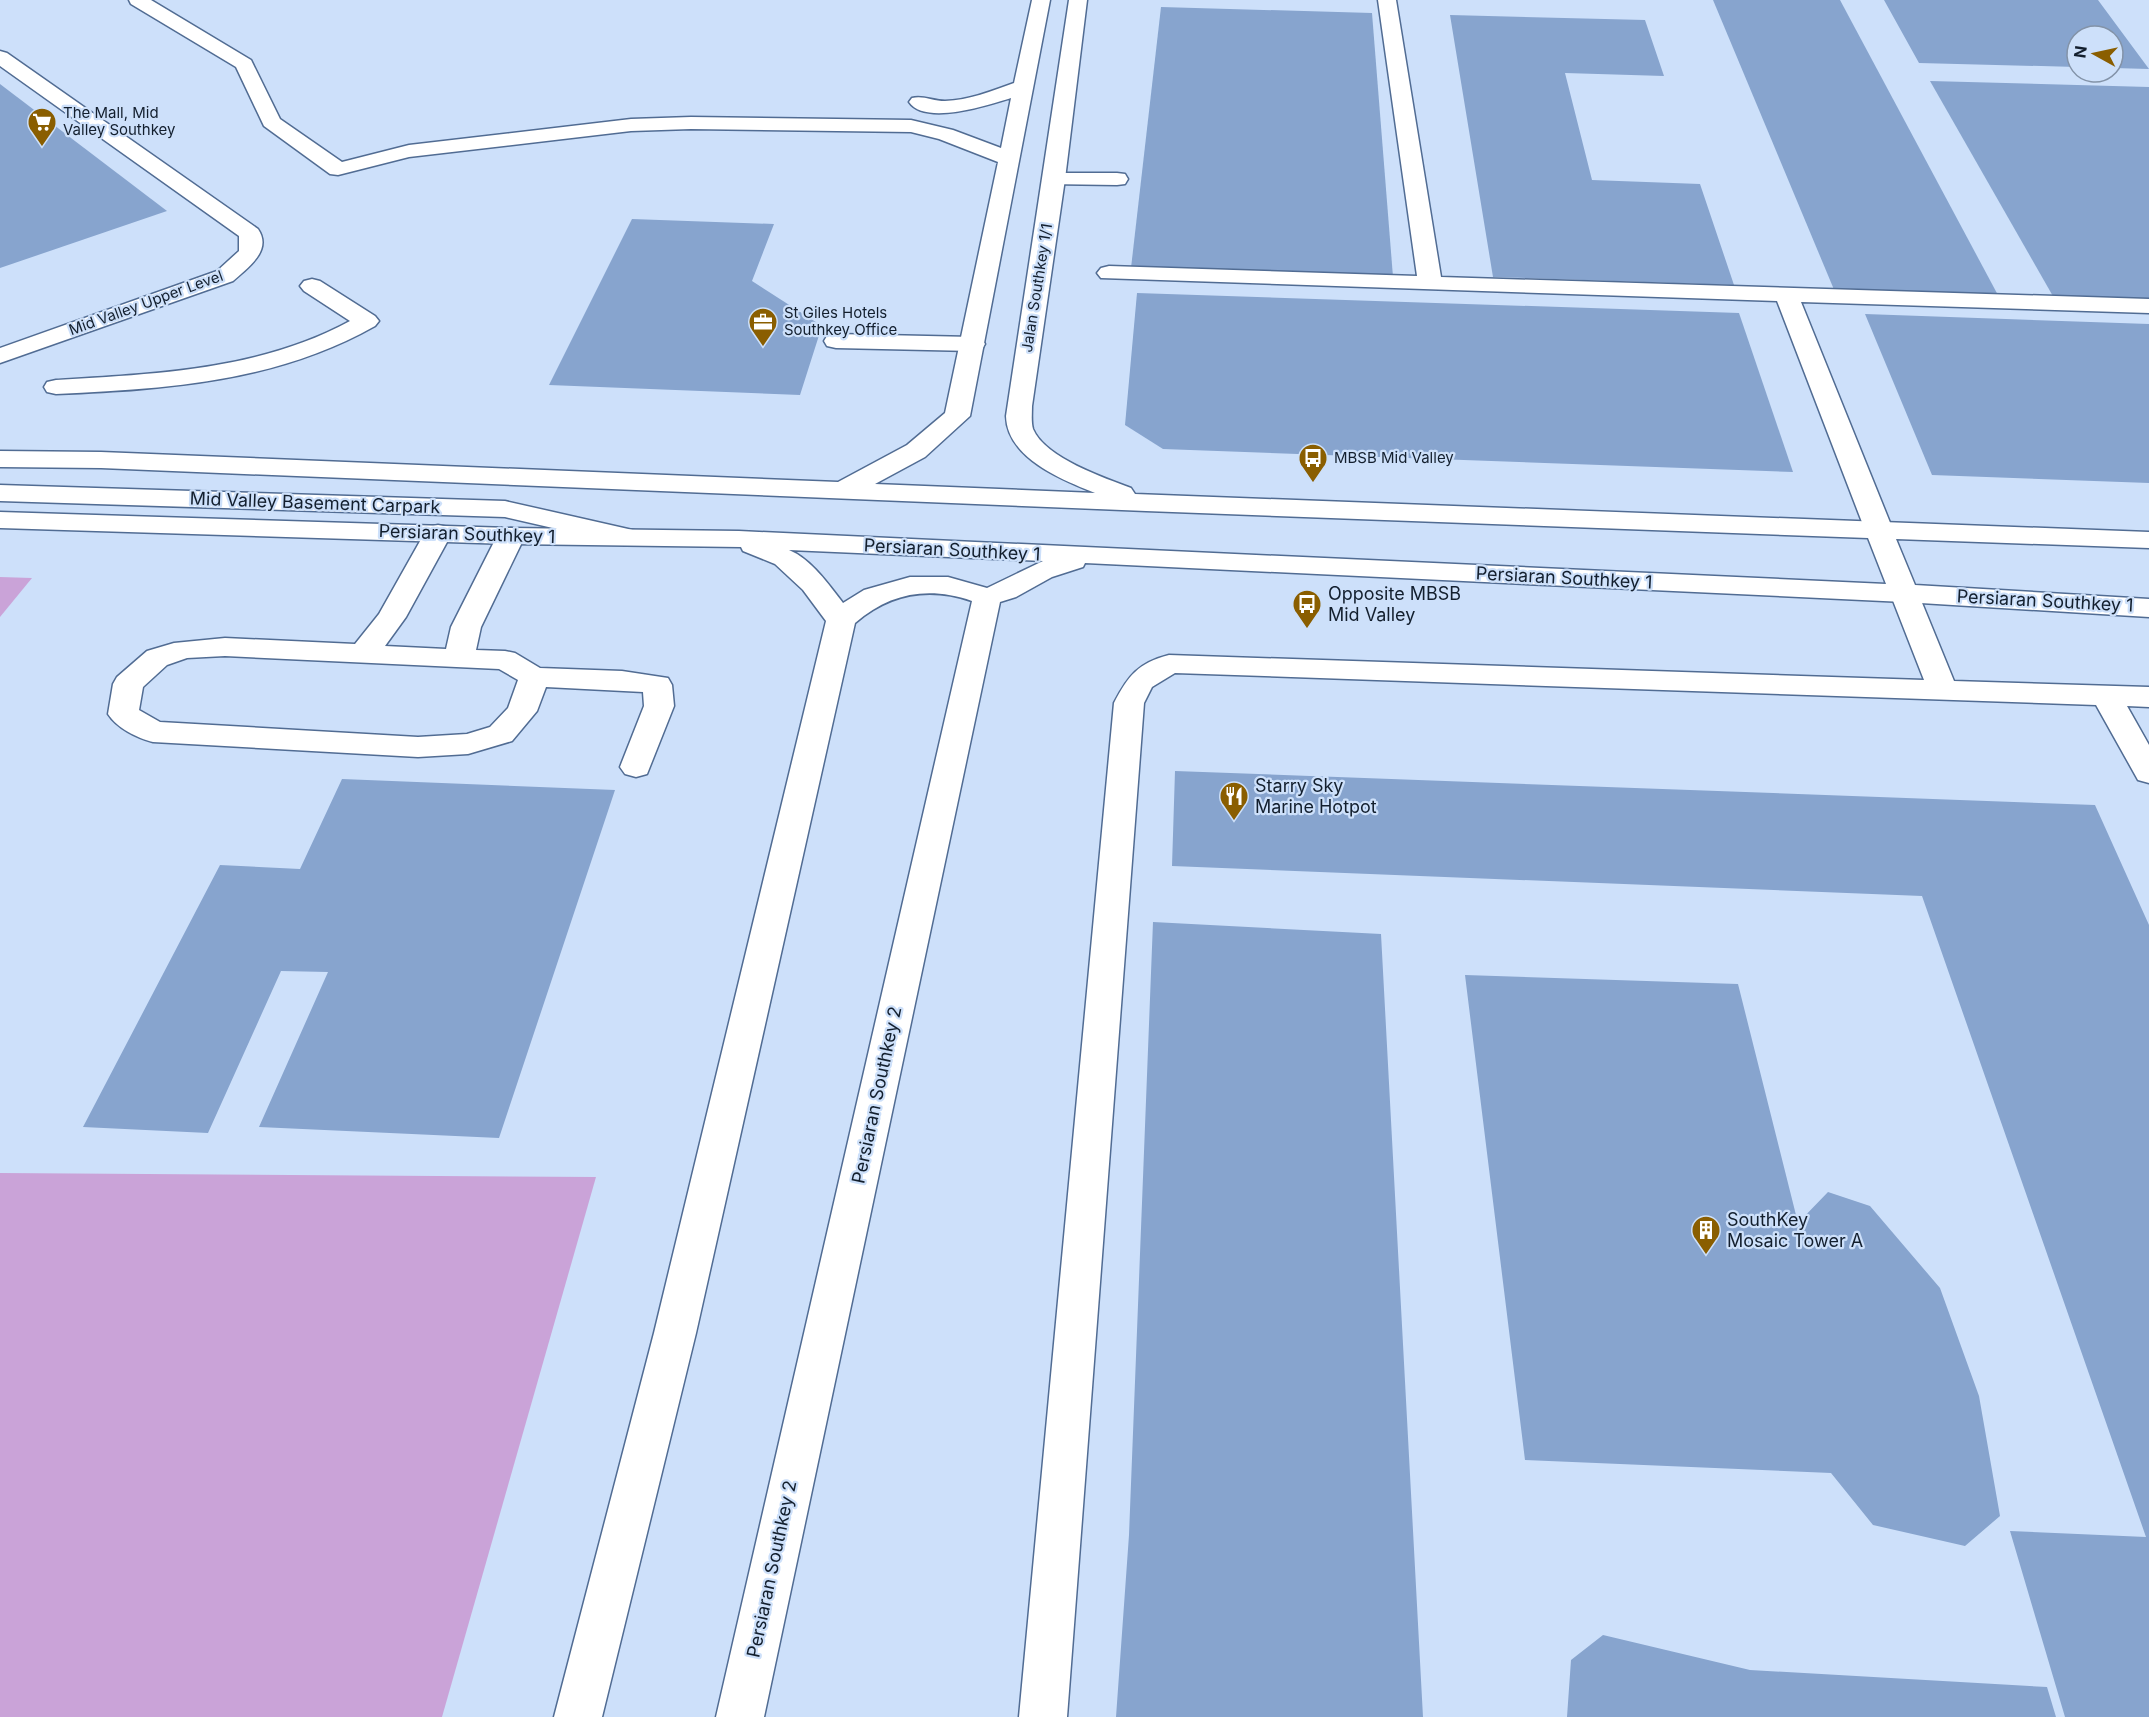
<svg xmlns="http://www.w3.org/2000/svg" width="2149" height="1717" viewBox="0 0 2149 1717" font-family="Inter,sans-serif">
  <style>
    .green { fill: #caa3d8 }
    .building { fill: #87a4ce }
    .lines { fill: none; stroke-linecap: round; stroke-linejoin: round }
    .lane-casing { stroke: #516c93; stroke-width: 3 }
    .street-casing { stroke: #516c93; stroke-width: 3 }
    .lane { fill: #fff; fill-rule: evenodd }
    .street { fill: #fff; fill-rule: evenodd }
    .labels { text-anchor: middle; stroke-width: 4.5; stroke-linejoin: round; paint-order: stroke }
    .far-poi-label { font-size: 15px; fill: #131f2e; stroke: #cde0fa; text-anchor: start }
    .far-street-label { font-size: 15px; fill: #131f2e; stroke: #cde0fa }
    .street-label { font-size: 18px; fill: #131f2e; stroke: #cde0fa }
    .poi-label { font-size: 18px; fill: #131f2e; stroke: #cde0fa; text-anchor: start }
  </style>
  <rect width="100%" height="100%" fill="#cde0fa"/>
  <g class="green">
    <polygon points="0,577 32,578 0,617"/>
    <polygon points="0,1173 596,1177 442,1717 0,1717"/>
  </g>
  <g class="building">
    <polygon points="1713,0 1840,0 1999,297 1835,292"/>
    <polygon points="1884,0 2098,0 2149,69 2113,68 2113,36 2077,36 2077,67 1919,63"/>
    <polygon points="1161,7 1372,13 1393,277 1131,268"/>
    <polygon points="1450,15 1645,20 1664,76 1565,73 1592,180 1700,184 1734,285 1493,277"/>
    <polygon points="1930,81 2149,87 2149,301 2054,298"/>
    <polygon points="0,84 167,211 0,268"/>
    <polygon points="632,219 774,224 752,281 822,326 800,395 549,385"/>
    <polygon points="1137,293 1739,313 1793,472 1163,449 1125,425"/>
    <polygon points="1865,314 2149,324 2149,483 1932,475"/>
    <polygon points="1175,771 2095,805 2149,925 2149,1717 2065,1717 2010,1531 2146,1537 1922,896 1172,866"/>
    <polygon points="342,779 615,790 499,1138 259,1127 328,972 281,971 208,1133 83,1127 220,865 300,869"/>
    <polygon points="1153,922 1381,934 1423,1717 1116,1717 1129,1535"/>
    <polygon points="1465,975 1738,984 1798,1223 1828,1192 1870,1206 1940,1288 1979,1396 2000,1516 1965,1546 1873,1525 1831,1473 1525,1460"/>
    <polygon points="1603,1635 1750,1670 2047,1687 2056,1717 1567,1717 1571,1660"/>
  </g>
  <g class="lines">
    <g class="lane-casing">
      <g id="lane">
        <polygon points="1378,0 1396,0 1441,277 2149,299 2149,313 1801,302 1893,530 1889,536 1879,538 1869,536 1865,530 1777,301 1101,278 1097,273 1101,268 1109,266 1417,276"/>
        <polygon points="1054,173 1117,173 1125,174 1128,179 1125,184 1117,185 1046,184 1043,179 1046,174"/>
        <path d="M 312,279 L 320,281 L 375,316 L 379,321 L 375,326 C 276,382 168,389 56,394 L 47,392 L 44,387 L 47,382 L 56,380 C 156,374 260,370 350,321 L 304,291 L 300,286 L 304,281 Z"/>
        <polygon points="836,334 973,337 982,339 985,344 982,349 973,351 836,348 827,346 824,341 827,336"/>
        <polygon points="0,485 505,501 637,531 641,537 637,543 627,545 505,517 0,501"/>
        <path d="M 438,525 L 448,527 L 452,533 L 406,617 L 385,646 L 446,649 L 451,627 L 497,536 L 501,530 L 511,528 L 521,530 L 525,536 L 481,627 L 476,650 L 505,651 L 515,653 L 540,668 L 622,671 L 668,678 L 672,685 L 674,706 L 647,774 L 636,777 L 625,774 L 620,767 L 644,706 L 643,692 L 546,687 L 537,711 L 512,741 L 468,754 L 418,757 L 153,742 C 137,738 117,728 108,714 L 113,684 L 117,677 L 147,651 L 174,643 L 225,638 L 355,644 L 379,614 L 428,527 ZM 225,656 L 499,669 L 518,680 L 508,708 L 490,727 L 467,734 L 418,737 L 160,722 L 139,710 L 143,687 L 167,665 L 187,658 Z"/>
        <path d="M 1904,584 L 1914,587 L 1918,593 L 1954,681 L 2149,687 L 2149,707 L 2127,706 L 2149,745 L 2149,783 L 2138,780 L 2096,705 L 1175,673 L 1152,687 L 1144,703 L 1067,1717 L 1019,1717 L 1114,703 C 1128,676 1138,663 1169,655 L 1924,680 L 1890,593 L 1894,587 Z"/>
      </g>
    </g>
    <g class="street-casing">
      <g id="street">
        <path d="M 129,0 L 151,0 L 251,60 L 280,119 L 342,162 L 409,145 L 631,119 L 691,117 L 911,120 L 953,130 L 1001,148 L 1011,98 C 989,105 925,126 909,102 L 912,98 C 923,95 933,101 945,101 C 969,100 992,91 1014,83 L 1032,0 L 1050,0 L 970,416 L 925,457 L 875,484 L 1095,493 C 1062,480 1007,458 1006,416 L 1069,0 L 1087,0 L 1065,179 L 1032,406 C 1032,413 1031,422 1033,429 C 1045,458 1105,478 1131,488 L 1135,494 L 2149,532 L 2149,548 L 1896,539 L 1915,585 L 2149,599 L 2149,617 L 1904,602 L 1085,563 L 1083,567 L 1052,577 L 1016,597 L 1000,602 L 764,1717 L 716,1717 L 972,601 C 928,586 890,593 855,623 L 696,1333 L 602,1717 L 554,1717 L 654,1333 L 826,621 L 803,590 L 775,564 L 743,551 L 741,547 L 511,544 L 0,528 L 0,512 L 511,528 L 739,531 L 1886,584 L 1868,538 L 1146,511 L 101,468 L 0,467 L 0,451 L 101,452 L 838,482 L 907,445 L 945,413 L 998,162 L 939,139 L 911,132 L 691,129 L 631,131 L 409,157 L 338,175 L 330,174 L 264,126 L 236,67 L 131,4 ZM 789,550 L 1043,561 L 987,588 L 948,577 L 910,577 L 864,590 L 843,603 C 829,585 811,559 789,550 Z"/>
        <path d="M 0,51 L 7,53 L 258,229 C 273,251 247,268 233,281 L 0,363 L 0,348 L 217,271 L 239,251 L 239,236 L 0,66 Z"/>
      </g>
    </g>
    <use href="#lane" class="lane"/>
    <use href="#street" class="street"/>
  </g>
  <defs>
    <g id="supermarket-pin" transform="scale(1.5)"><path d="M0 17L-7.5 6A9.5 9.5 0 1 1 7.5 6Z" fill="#8a5e00" stroke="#cde0fa"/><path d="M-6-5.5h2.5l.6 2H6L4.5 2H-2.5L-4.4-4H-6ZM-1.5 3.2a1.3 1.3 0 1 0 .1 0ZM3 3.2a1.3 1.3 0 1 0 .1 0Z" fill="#fff"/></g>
    <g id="office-pin" transform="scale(1.5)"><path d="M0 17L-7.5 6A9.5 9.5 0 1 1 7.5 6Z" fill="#8a5e00" stroke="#cde0fa"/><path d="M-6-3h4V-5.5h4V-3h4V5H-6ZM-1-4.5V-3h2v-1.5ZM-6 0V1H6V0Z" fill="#fff"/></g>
    <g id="bus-pin" transform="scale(1.5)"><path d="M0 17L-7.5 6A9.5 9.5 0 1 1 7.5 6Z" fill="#8a5e00" stroke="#cde0fa"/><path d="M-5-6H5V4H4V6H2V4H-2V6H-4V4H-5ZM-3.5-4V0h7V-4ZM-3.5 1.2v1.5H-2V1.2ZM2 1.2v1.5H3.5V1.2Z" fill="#fff"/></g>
    <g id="restaurant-pin" transform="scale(1.5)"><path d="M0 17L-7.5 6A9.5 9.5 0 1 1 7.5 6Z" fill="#8a5e00" stroke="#cde0fa"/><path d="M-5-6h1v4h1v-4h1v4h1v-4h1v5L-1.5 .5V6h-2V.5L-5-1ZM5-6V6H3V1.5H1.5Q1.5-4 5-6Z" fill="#fff"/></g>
    <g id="building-pin" transform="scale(1.5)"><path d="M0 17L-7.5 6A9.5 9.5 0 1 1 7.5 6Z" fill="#8a5e00" stroke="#cde0fa"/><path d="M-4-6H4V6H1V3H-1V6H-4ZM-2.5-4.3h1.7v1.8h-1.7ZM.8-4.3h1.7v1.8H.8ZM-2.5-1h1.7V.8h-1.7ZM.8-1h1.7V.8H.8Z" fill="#fff"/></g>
  </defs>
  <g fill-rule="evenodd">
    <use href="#supermarket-pin" x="42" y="122"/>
    <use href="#office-pin" x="763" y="322"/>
    <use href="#bus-pin" x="1313" y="458"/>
    <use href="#bus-pin" x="1307" y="604"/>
    <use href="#restaurant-pin" x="1234" y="796"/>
    <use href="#building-pin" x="1706" y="1230"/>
  </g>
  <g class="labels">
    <g class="far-poi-label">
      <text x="63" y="118">The Mall, Mid<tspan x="63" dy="17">Valley Southkey</tspan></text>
      <text x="784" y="318">St Giles Hotels<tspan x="784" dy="17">Southkey Office</tspan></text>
      <text x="1334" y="463">MBSB Mid Valley</text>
    </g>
    <g class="far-street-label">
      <text transform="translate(1037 288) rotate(-81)" y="5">Jalan Southkey 1/1</text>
      <text transform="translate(146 303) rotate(-20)" y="5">Mid Valley Upper Level</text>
    </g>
    <g class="street-label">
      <text transform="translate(315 503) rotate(2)" y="6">Mid Valley Basement Carpark</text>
      <text transform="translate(467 534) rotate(2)" y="6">Persiaran Southkey 1</text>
      <text transform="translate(952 550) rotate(3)" y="6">Persiaran Southkey 1</text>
      <text transform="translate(1564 578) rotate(3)" y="6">Persiaran Southkey 1</text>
      <text transform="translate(2045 601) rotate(3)" y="6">Persiaran Southkey 1</text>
      <text transform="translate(877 1095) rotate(-78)" y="6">Persiaran Southkey 2</text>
      <text transform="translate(772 1569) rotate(-78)" y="6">Persiaran Southkey 2</text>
    </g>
    <g class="poi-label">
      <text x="1328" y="600">Opposite MBSB<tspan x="1328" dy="21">Mid Valley</tspan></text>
      <text x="1255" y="792">Starry Sky<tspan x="1255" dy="21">Marine Hotpot</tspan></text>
      <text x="1727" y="1226">SouthKey<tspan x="1727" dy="21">Mosaic Tower A</tspan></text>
    </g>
  </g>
  <g transform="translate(2095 54) rotate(278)"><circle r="28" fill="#cde0fa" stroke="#8393a8" stroke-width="1.5"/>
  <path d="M0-4.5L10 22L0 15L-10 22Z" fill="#8a5e00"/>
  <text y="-9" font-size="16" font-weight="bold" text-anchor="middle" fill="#131f2e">N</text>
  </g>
</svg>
